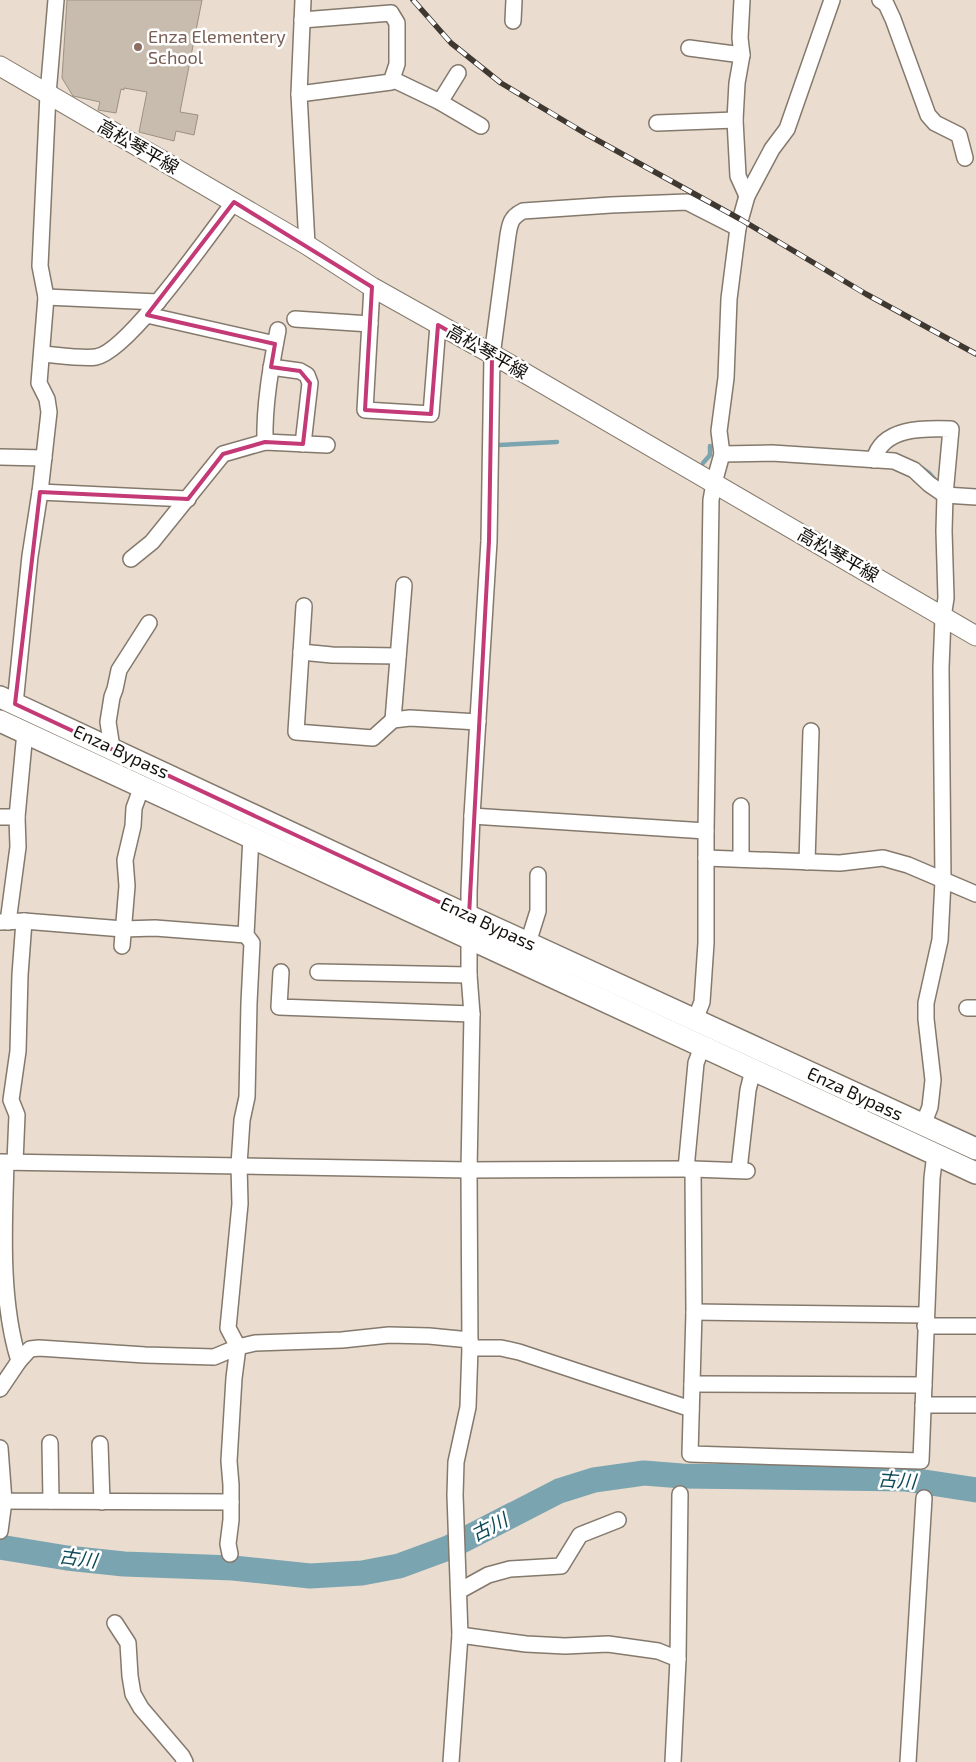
<svg xmlns="http://www.w3.org/2000/svg" width="976" height="1762" viewBox="0 0 976 1762" font-family="'Exo 2','Noto Sans JP',sans-serif">
  <style>
    .lines { fill: none; stroke-linecap: round; stroke-linejoin: round }
    .stream { stroke: #7ba4b1; stroke-width: 4.5 }
    .river { stroke: #7ba4b1; stroke-width: 25 }
    .building { fill: #c8bcae; stroke: #9c9183 }
    .minor-casing { stroke: #84796c; stroke-width: 18 }
    .major-casing { stroke: #84796c; stroke-width: 21 }
    .highway-casing { stroke: #84796c; stroke-width: 24 }
    .minor { stroke: #fff; stroke-width: 15 }
    .major { stroke: #fff; stroke-width: 19 }
    .highway { stroke: #fff; stroke-width: 21 }
    .rail-casing { stroke: #3e3831; stroke-width: 5.5 }
    .rail { stroke: #fff; stroke-width: 4; stroke-dasharray: 11; stroke-linecap: butt }
    .marked { fill: none; stroke: #c33a76; stroke-width: 4; stroke-linejoin: round }
    .education-dot { fill: #8d6e63; stroke: #fff; stroke-width: 2 }
    .labels { text-anchor: middle; stroke-width: 5; stroke-linejoin: round; paint-order: stroke }
    .education-label { font-size: 18px; fill: #785e54; stroke: #fff; text-anchor: start }
    .street-label { font-size: 18px; fill: #14100b; stroke: #fff }
    .water-label { font-size: 19px; font-style: italic; fill: #0e4958; stroke: #fff }
  </style>
  <rect width="100%" height="100%" fill="#eaddcf"/>
  <g class="lines">
    <g class="stream">
      <polyline points="498,445 557,442"/>
      <polyline points="703,463 710,455 710,446"/>
      <polyline points="922,468 929,473 938,483"/>
    </g>
    <polyline class="river" points="0,1547 67,1558 124,1564 233,1568 310,1576 362,1573 399,1566 448,1548 559,1491 594,1480 644,1473 682,1476 905,1479 976,1490"/>
  </g>
  <polygon class="building" points="67,0 202,0 180,112 198,115 194,135 176,131 174,141 139,132 147,92 124,88 124,90 121,89 116,113 98,110 100,102 73,96 62,78"/>
  <g class="lines">
    <g class="minor-casing">
      <g id="minor">
        <polyline points="303,0 299,94 307,245"/>
        <polyline points="742,0 740,38 742,55 737,83 735,120 738,176 747,196"/>
        <polyline points="880,0 886,4 893,19 928,115 935,123 959,135 965,158"/>
        <polyline points="513,21 514,0"/>
        <polyline points="689,48 742,55"/>
        <polyline points="392,79 440,102 481,126"/>
        <polyline points="299,94 391,82 397,64 397,23 391,13 302,20"/>
        <polyline points="440,102 458,73"/>
        <polyline points="657,123 735,120"/>
        <polyline points="372,287 365,410 431,414 438,325"/>
        <polyline points="46,297 158,302"/>
        <polyline points="147,315 275,344"/>
        <polyline points="295,319 370,324"/>
        <path d="M 42,354 C 56,355 83,359 96,357 C 128,352 211,232 234,202"/>
        <polyline points="271,367 300,371 307,375 310,383 303,444"/>
        <path d="M 265,442 C 264,404 271,367 278,330"/>
        <polyline points="722,454 772,453 894,461 914,470 929,484 945,495 976,497"/>
        <polyline points="0,457 44,458"/>
        <path d="M 874,460 C 882,427 924,428 951,429 L 945,495 L 944,531 L 946,598 L 943,617 L 941,668 L 943,881 L 940,940 L 926,1003 L 926,1019 L 933,1080 L 930,1107 L 923,1125"/>
        <polyline points="40,492 188,499"/>
        <polyline points="131,559 152,542 223,454 265,442 327,445"/>
        <polyline points="304,606 296,732 373,738 393,720 410,718 478,722"/>
        <polyline points="301,652 332,655 398,656"/>
        <polyline points="15,704 30,556 40,492 49,412 47,399 39,383 46,297 40,266 48,94 56,0"/>
        <polyline points="393,720 404,585"/>
        <polyline points="112,748 108,722 112,697 115,689 119,670 149,623"/>
        <polyline points="472,816 706,831"/>
        <polyline points="0,817 17,817"/>
        <polyline points="706,858 840,863 883,858 908,865 976,894"/>
        <polyline points="741,859 741,806"/>
        <polyline points="807,862 811,731"/>
        <polyline points="0,922 24,921 123,929 155,928 246,935"/>
        <polyline points="8,922 18,847 17,817 25,732"/>
        <polyline points="528,943 538,911 538,875"/>
        <polyline points="122,946 127,886 125,860 133,826 134,808 142,786"/>
        <polyline points="281,972 279,1007 472,1014"/>
        <polyline points="318,972 469,975"/>
        <polyline points="967,1008 976,1008"/>
        <polyline points="695,1020 702,1002 706,943 706,831 711,500 714,483 722,454 719,431 726,378 729,299 738,228 747,196 772,149 787,129 832,0"/>
        <polyline points="702,1047 696,1063 686,1169 693,1169 694,1312 690,1454 921,1461 932,1178 935,1154"/>
        <polyline points="0,1162 469,1170 686,1169"/>
        <polyline points="15,1162 17,1115 11,1100 18,1051 20,975 24,921"/>
        <path d="M 6,1163 C 4,1226 0,1301 19,1361"/>
        <polyline points="693,1169 747,1171"/>
        <polyline points="739,1170 748,1090 753,1070"/>
        <polyline points="694,1312 926,1315"/>
        <polyline points="925,1326 976,1326"/>
        <polyline points="470,1348 501,1348 519,1352 691,1409"/>
        <polyline points="692,1384 924,1385"/>
        <polyline points="0,1389 19,1361 30,1349 39,1348 145,1355 214,1357 238,1347 255,1343 342,1340 389,1335 429,1336 470,1340"/>
        <polyline points="923,1405 976,1405"/>
        <polyline points="50,1443 51,1501"/>
        <polyline points="100,1444 102,1502"/>
        <polyline points="0,1448 4,1501 0,1531"/>
        <polyline points="0,1499 4,1501 231,1502"/>
        <polyline points="230,1554 228,1544 231,1520 231,1485 229,1461 234,1378 238,1347 228,1328 240,1204 239,1165 242,1120 247,1097 249,1003 252,943 246,935 251,836"/>
        <polyline points="459,1591 488,1575 510,1569 561,1566 580,1535 618,1520"/>
        <polyline points="115,1623 128,1643 130,1676 133,1694 141,1708 182,1756 185,1762"/>
        <polyline points="460,1635 526,1644 565,1646 608,1644 658,1651 678,1659"/>
        <path d="M 451,1762 L 460,1635 L 455,1495 L 456,1462 L 468,1407 L 470,1348 L 469,1170 L 472,1014 L 469,975 L 469,892 L 472,816 L 489,541 L 492,356 L 508,235 C 510,223 511,217 523,211 L 611,205 L 687,202 L 738,228"/>
        <polyline points="673,1762 678,1659 680,1494"/>
        <polyline points="908,1762 924,1498"/>
      </g>
    </g>
    <g class="major-casing">
      <polyline id="major" points="0,66 307,245 372,287 504,361 976,636"/>
    </g>
    <g class="highway-casing">
      <g id="highway">
        <polyline points="0,697 469,916 976,1149"/>
        <polyline points="0,721 976,1173"/>
      </g>
    </g>
    <use href="#minor" class="minor"/>
    <use href="#major" class="major"/>
    <use href="#highway" class="highway"/>
    <g class="rail-casing">
      <polyline id="rail" points="413,0 451,43 501,83 586,134 740,219 866,294 976,354"/>
    </g>
    <use href="#rail" class="rail"/>
  </g>
  <path class="marked" d="M 234,202 L 372,287 L 365,410 L 431,414 L 438,325 L 492,356 L 489,541 L 469,916 L 15,704 L 40,492 L 188,499 L 223,454 L 265,442 L 303,444 L 310,383 L 300,371 L 271,367 L 275,344 L 147,315 Z"/>
  <circle class="education-dot" cx="138" cy="47" r="5"/>
  <g class="labels">
    <g class="education-label">
      <text x="148" y="43">Enza Elementery<tspan x="148" dy="21">School</tspan></text>
    </g>
    <g class="street-label">
      <text transform="translate(138 147) rotate(30)" y="6">高松琴平線</text>
      <text transform="translate(487 352) rotate(30)" y="6">高松琴平線</text>
      <text transform="translate(838 555) rotate(30)" y="6">高松琴平線</text>
      <text transform="translate(121 752) rotate(25)" y="6">Enza Bypass</text>
      <text transform="translate(488 924) rotate(25)" y="6">Enza Bypass</text>
      <text transform="translate(855 1094) rotate(25)" y="6">Enza Bypass</text>
    </g>
    <g class="water-label">
      <text transform="translate(897 1480) rotate(4)" y="7">古川</text>
      <text transform="translate(489 1527) rotate(-27)" y="7">古川</text>
      <text transform="translate(78 1558) rotate(8)" y="7">古川</text>
    </g>
  </g>
</svg>
